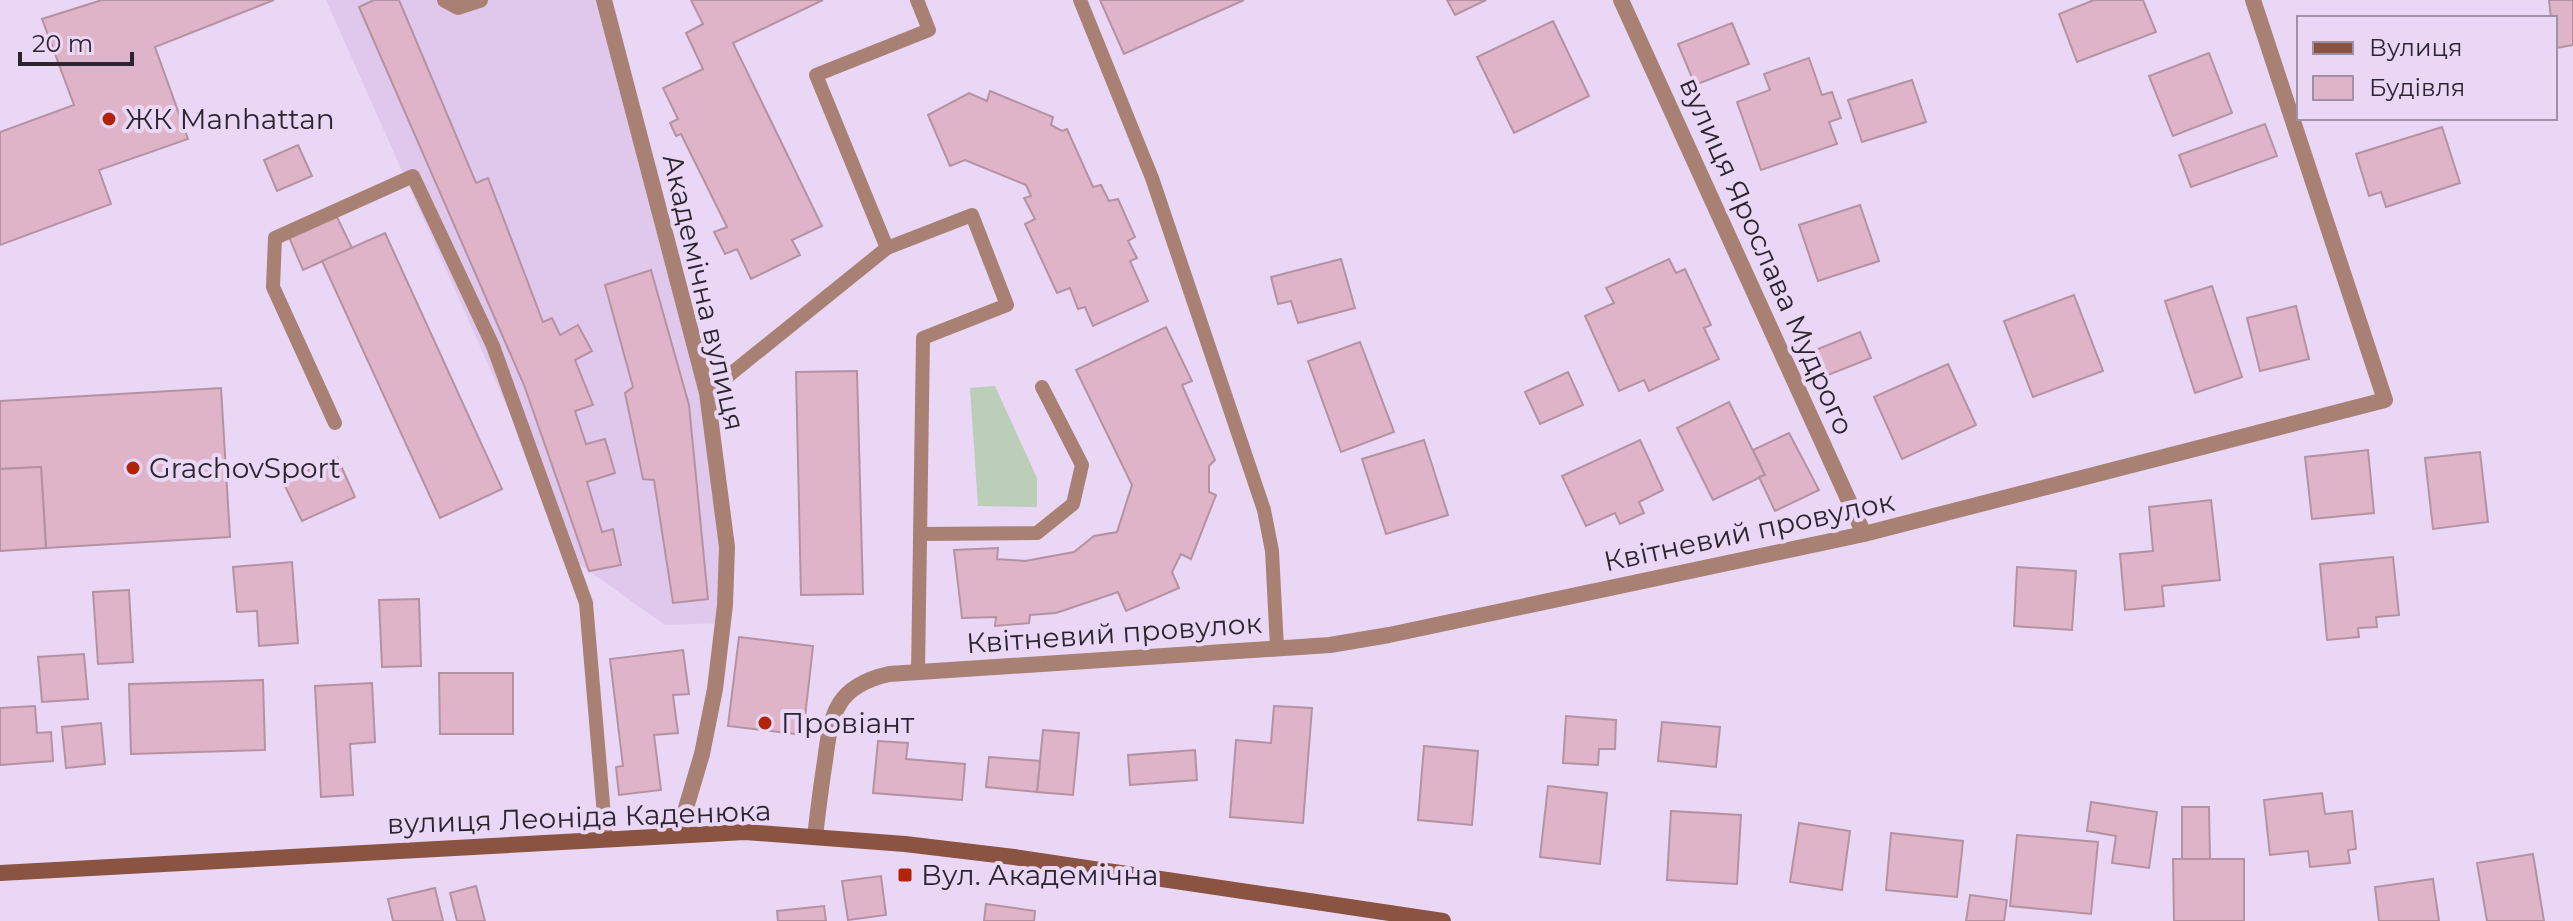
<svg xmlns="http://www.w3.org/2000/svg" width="2573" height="921" viewBox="0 0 2573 921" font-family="Montserrat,sans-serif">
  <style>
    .built { fill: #e0c8ed }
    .green { fill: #baceb8 }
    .building { fill: #dfb3c8; stroke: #b492a2; stroke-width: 2 }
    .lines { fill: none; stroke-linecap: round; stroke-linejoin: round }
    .lane { stroke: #a98174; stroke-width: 14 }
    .street { stroke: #a98174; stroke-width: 16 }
    .secondary { stroke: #8b5341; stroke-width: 16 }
    .poi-dot { fill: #b12409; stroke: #ead7f6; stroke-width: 3 }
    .labels { text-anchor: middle; stroke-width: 8; stroke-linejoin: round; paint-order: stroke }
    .poi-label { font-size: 28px; fill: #2c2530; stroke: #ead7f6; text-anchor: start }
    .street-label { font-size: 28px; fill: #2c2530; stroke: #ead7f6 }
  </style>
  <rect width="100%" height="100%" fill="#ead7f6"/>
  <polygon class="built" points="326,0 604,0 707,393 727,547 721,623 665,625 576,562"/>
  <polygon class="green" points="995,386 1037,478 1037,507 978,506 970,388"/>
  <g class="building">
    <polygon points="102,0 274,0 155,47 188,139 99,170 111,204 0,245 0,132 74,105 42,19"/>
    <polygon points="374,0 399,0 476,183 488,178 543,322 552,318 560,335 578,325 592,351 575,360 593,405 575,411 586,444 605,439 615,473 587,482 602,532 613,529 621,565 589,571 524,385 359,7"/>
    <polygon points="691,0 823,0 733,43 822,226 792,240 800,255 751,279 737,249 725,254 714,232 727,227 681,134 676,136 670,123 678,119 663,88 703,69 686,33 703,24"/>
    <polygon points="1100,0 1244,0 1124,54"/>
    <polygon points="1447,0 1486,0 1455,15"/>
    <polygon points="2094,0 2143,0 2156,32 2077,62 2059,14"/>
    <polygon points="2549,0 2573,0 2573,45 2556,48 2555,18 2551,18"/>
    <polygon points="1553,21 1589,96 1514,133 1477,57"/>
    <polygon points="1732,23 1749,64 1695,85 1678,44"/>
    <polygon points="2209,53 2232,113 2173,136 2149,76"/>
    <polygon points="1809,58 1822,95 1832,92 1841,118 1829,122 1837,144 1761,170 1737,102 1770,90 1764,74"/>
    <polygon points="1912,80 1926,122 1862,142 1848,100"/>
    <polygon points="990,91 1053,117 1051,125 1062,131 1067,129 1093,187 1101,185 1109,201 1118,199 1135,237 1128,241 1137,258 1130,261 1148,301 1093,326 1085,307 1078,309 1070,288 1057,293 1025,224 1035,219 1024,198 1031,196 1026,185 965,160 950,166 928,115 969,93 987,101"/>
    <polygon points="2265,124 2277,156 2191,187 2179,155"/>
    <polygon points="2442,127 2460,183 2386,207 2381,192 2369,196 2356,154"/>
    <polygon points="298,145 312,176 277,191 264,160"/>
    <polygon points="1860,205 1879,261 1818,281 1799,225"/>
    <polygon points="336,215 352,248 303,270 289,237"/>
    <polygon points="385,233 502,489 440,518 322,261"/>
    <polygon points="1341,259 1355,308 1298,323 1291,301 1278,304 1271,277"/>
    <polygon points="1669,259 1676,273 1685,269 1711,325 1704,328 1719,359 1649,391 1644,380 1619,391 1585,316 1614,303 1606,288"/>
    <polygon points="651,270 689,405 708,599 673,603 654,480 643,479 625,393 633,387 605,285"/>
    <polygon points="2212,286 2242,377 2195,393 2165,301"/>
    <polygon points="2074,295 2103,371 2033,397 2004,321"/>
    <polygon points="2296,306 2309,359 2260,371 2247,318"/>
    <polygon points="1166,327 1192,381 1182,385 1215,460 1209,466 1209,492 1216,495 1191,559 1181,554 1172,572 1179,588 1126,611 1118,592 1056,613 1030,615 1029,623 995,626 996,617 962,618 954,550 998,548 997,559 1025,561 1074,552 1094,536 1117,532 1132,485 1076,370"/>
    <polygon points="1860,332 1871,358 1823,377 1813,351"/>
    <polygon points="1360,342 1394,432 1341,452 1308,361"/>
    <polygon points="1948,364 1976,425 1902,459 1874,397"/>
    <polygon points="857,371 863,594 801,595 796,372"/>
    <polygon points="1568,372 1583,405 1540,424 1525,392"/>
    <polygon points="221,388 230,537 46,548 41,467 0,469 0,401"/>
    <polygon points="1729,402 1765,475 1713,500 1677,428"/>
    <polygon points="1789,433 1819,490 1775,511 1759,477 1765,475 1753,450"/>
    <polygon points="1424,440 1448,515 1386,534 1362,459"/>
    <polygon points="1640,440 1663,490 1639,502 1644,513 1620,524 1615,513 1586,526 1562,476"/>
    <polygon points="2368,450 2374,513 2312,519 2305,457"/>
    <polygon points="2480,452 2488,522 2433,529 2425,458"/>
    <polygon points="337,457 355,497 302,521 283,482"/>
    <polygon points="41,467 46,548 0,551 0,469"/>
    <polygon points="2211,500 2220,580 2162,586 2164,606 2125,610 2120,554 2153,551 2149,507"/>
    <polygon points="2393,557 2399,615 2376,617 2377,627 2358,628 2359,637 2327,640 2320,564"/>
    <polygon points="292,562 298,643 259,646 257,611 237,612 233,567"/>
    <polygon points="2017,567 2076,571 2072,630 2014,626"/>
    <polygon points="129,590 133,662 98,664 93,592"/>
    <polygon points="419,599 421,666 382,667 379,600"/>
    <polygon points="739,637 813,646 803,735 728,726"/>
    <polygon points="683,650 689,694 673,695 678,733 654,735 661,790 619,795 616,767 623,766 610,659"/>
    <polygon points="84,654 88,699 42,702 38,657"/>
    <polygon points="439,673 513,673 513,734 440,734"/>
    <polygon points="263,680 265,750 131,754 129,684"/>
    <polygon points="372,683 375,742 350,744 353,795 321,797 315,686"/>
    <polygon points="35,706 37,733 51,732 53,761 0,765 0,708"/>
    <polygon points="1274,706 1312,708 1303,823 1230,817 1236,740 1271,743"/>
    <polygon points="1566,716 1616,720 1615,749 1599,749 1598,765 1563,763"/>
    <polygon points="1662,722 1720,727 1716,767 1658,761"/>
    <polygon points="101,723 105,764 66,768 62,727"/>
    <polygon points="1043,730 1079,733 1073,795 1037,792"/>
    <polygon points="878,741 908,743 906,759 965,764 962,800 873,793"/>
    <polygon points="1424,746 1478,751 1472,825 1418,820"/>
    <polygon points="1195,750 1197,780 1130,785 1128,755"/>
    <polygon points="989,757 1040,761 1037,792 986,787"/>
    <polygon points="1548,786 1607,793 1600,864 1540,857"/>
    <polygon points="2322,793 2325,814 2352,811 2356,849 2348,850 2350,863 2310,867 2308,851 2270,855 2264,800"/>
    <polygon points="2091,802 2157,812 2149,868 2112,863 2116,836 2087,831"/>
    <polygon points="2182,807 2209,807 2210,859 2182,859"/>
    <polygon points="1671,811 1741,815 1737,884 1667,880"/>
    <polygon points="1799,823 1850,831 1842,890 1790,882"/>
    <polygon points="1891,833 1963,841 1957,897 1886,890"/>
    <polygon points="2017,835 2098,842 2091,914 2010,906"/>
    <polygon points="2533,854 2544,921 2487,921 2477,863"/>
    <polygon points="2173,859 2244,859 2244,921 2174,921"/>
    <polygon points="881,876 886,915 848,920 842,881"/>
    <polygon points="2433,879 2439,921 2379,921 2375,887"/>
    <polygon points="476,886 485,921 457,921 450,893"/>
    <polygon points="435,888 443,921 393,921 388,899"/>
    <polygon points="1970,895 2007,900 2004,921 1966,921"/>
    <polygon points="986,904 1035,911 1034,921 984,921"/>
    <polygon points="824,906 826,921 778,921 777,911"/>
  </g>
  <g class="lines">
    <g class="lane">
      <polyline points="1080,0 1152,178 1264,510 1272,551 1277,648"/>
      <polyline points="887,248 972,215 1007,305 923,338 918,673"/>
      <polyline points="707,393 887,248 816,75 929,30 917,0"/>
      <polyline points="335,423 273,287 275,238 413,176 493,346 586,603 606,839"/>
      <polyline points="920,534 1037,533 1073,504 1082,465 1042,387"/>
    </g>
    <g class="street">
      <polyline points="445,0 458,7 480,0"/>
      <polyline points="604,0 707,393 727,547 725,605 715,689 702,754 678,835"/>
      <polyline points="1621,0 1864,534"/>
      <path d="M 815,837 C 818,811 821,786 825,761 C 831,713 836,686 889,674 L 1330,645 L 1389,635 L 1864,534 L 2385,400 L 2253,0"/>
    </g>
    <polyline class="secondary" points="0,873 745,832 905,844 1014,857 1443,921"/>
  </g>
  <g class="poi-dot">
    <circle cx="109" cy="119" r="8"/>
    <circle cx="133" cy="468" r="8"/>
    <circle cx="765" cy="723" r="8"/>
    <rect x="897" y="867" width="16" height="16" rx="4"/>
  </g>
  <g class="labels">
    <g class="poi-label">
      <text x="125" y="129">ЖК Manhattan</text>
      <text x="149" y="478">GrachovSport</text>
      <text x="781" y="733">Провіант</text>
      <text x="921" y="885">Вул. Академічна</text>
    </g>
    <g class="street-label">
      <text transform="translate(1767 256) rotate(66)" y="10">вулиця Ярослава Мудрого</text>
      <text transform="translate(704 292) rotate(77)" y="10">Академічна вулиця</text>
      <text transform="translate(1749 531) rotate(-12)" y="10">Квітневий провулок</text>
      <text transform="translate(1114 633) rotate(-4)" y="10">Квітневий провулок</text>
      <text transform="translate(579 817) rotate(-2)" y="10">вулиця Леоніда Каденюка</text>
    </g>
  </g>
  <rect x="2297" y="16" width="260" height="104" fill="#ead7f6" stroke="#9e90a7" stroke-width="2"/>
  <rect x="2313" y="42" width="40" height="12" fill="#8b5341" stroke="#9e90a7" stroke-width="2"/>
  <text x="2369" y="56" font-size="24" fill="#2c2530">Вулиця</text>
  <rect x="2313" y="76" width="40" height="24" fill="#dfb3c8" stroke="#9e90a7" stroke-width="2"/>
  <text x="2369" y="96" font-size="24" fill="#2c2530">Будівля</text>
  <path d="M20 52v12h112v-12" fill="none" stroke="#2c2530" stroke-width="4"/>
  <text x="32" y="52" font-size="24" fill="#2c2530" stroke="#ead7f6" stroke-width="6" paint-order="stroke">20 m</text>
</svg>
